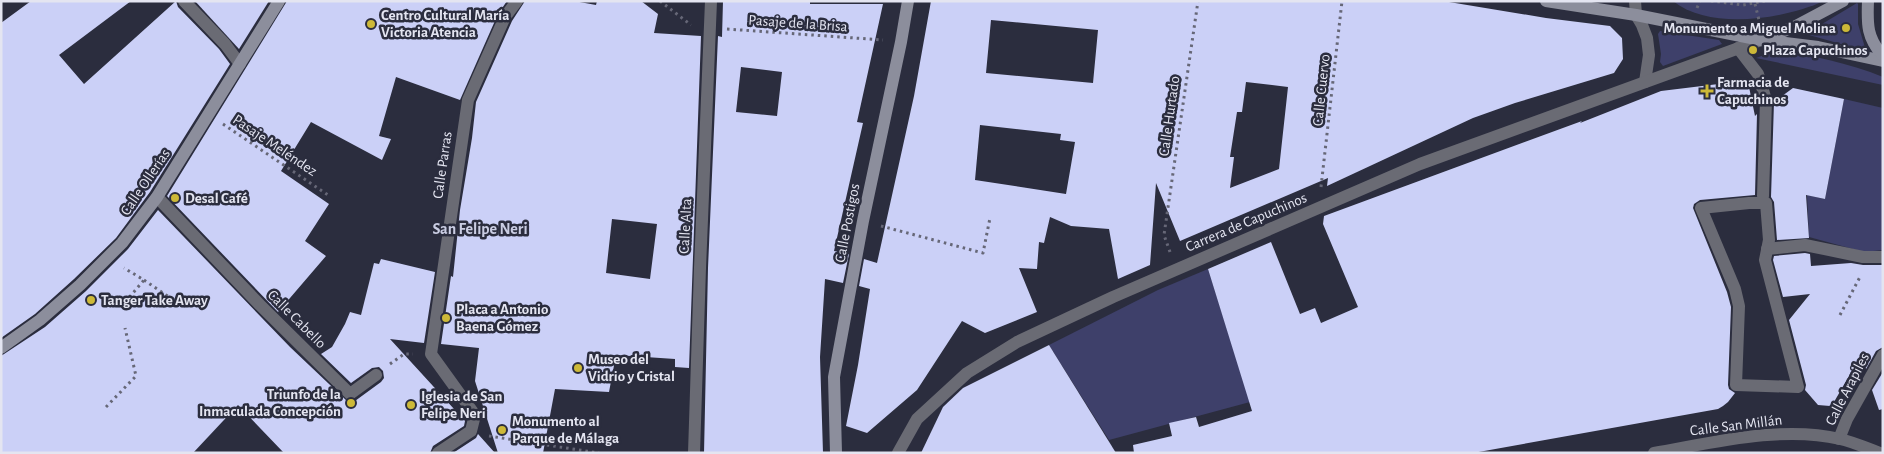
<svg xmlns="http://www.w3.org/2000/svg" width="1884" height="454" viewBox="0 0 1884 454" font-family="'Alegreya Sans',sans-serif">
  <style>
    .green { fill: #3e406a }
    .building { fill: #cbd0f7; fill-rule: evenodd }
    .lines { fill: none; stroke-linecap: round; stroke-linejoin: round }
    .path { stroke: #666777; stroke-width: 3; stroke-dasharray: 2.5 4; stroke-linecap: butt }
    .street { stroke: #6a6b74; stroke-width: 12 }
    .secondary { stroke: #8c8e9c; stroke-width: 12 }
    .poi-dot { fill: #cdb938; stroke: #2b2d3e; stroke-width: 2 }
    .labels { text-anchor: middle; stroke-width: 5; stroke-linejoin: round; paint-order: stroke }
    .poi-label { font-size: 15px; font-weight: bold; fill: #e4e5f1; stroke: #2b2d3e; text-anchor: start }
    .street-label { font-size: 15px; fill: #e4e5f1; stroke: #2b2d3e }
    .neighbourhood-label { font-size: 16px; font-weight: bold; fill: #cacde3; stroke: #2b2d3e }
  </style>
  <rect width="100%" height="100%" fill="#2b2d3e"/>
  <g class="green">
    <path d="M 1673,1 L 1824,1 C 1784,19 1710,31 1673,1 Z"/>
    <polygon points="1857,3 1858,4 1858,24 1866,51 1809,35 1807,33"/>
    <polygon points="1660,31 1719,40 1722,44 1663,66 1660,62 1661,54 1658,34"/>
    <path d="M 1778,50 C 1813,56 1849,63 1883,77 L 1883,85 L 1756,58 Z"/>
    <polygon points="1844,99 1883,108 1883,250 1864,252 1809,237 1807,195 1825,199"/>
    <polygon points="1208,269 1250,402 1109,440 1049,345 1158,290"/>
  </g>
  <g class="building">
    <polygon points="31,1 131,1 59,55 84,84 176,1 178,7 219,49 230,64 150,192 116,238 74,279 35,314 1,338 1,23"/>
    <polygon points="195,1 269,1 239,49"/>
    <polygon points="287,1 507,1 498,14 460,100 396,77 379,136 391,139 382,160 311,122 281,171 329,204 305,241 326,256 278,312 167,196"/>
    <path d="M 525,1 L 574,1 L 596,5 L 597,1 L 641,1 L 658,14 L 654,33 L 701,36 L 689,368 L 675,367 L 675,359 L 616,355 L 609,392 L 555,389 L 543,453 L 498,453 L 475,381 L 479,348 L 441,344 L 451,276 L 453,277 L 460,210 L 472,138 L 476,102 L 512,21 ZM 612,219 L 657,224 L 650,279 L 606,273 Z"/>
    <path d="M 723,1 L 810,1 L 810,4 L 883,4 L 857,122 L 863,123 L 834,251 L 849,254 L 843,283 L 825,279 L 820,357 L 823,453 L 704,453 L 708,268 L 718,36 L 722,37 ZM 741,67 L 782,72 L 777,116 L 736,112 Z"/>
    <path d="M 931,1 L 1443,1 L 1546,18 L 1610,26 L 1622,38 L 1623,59 L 1614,73 L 1515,103 L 1473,118 L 1327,186 L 1328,178 L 1180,241 L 1156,183 L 1150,265 L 1118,279 L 1109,229 L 1071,226 L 1050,217 L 1044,243 L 1039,242 L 1037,269 L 1019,268 L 1037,312 L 985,333 L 962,321 L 917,390 L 867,433 L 846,426 L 858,365 L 870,289 L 859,286 L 864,259 L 877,263 L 914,96 ZM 991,20 L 1098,30 L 1093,83 L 986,73 ZM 1246,82 L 1288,87 L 1279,169 L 1230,188 L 1234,157 L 1230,157 L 1237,112 L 1242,112 ZM 980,125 L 1061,134 L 1060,140 L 1075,142 L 1066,194 L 975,180 Z"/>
    <polygon points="1735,82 1742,83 1749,87 1755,116 1757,114 1755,195 1700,200 1694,204 1693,208 1727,292 1731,307 1728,385 1729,389 1735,393 1728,402 1723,406 1718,409 1473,453 1134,453 1133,445 1172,436 1169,423 1196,417 1199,427 1252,411 1208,269 1271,242 1300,314 1315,308 1321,323 1358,307 1323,224 1324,216 1582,121 1580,123 1661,91"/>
    <polygon points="1793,88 1844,99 1825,199 1806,195 1809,238 1777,240 1774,202 1771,197 1774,102"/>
    <polygon points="158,210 290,347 348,402 355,401 381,382 384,378 383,371 379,367 372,368 351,383 321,354 332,347 345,324 350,312 361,315 374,263 379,264 381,259 435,272 424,343 390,339 465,421 464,426 433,446 430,453 284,453 238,405 193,453 1,453 1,356 45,327 86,291 128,249"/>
    <polygon points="1805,253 1810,254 1811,266 1851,263 1863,265 1883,265 1883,347 1876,351 1866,369 1861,355 1834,402 1830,406 1818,405 1805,390 1806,385 1789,320 1810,294 1783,297 1773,260 1774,256"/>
    <polygon points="1049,345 1116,453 921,453 943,407 963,388"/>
    <polygon points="1883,372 1883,409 1879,410 1872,390"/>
    <polygon points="478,434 495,453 453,453 476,438"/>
  </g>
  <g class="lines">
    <g class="path">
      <polyline points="660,1 691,25"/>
      <polyline points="1711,1 1743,5 1765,1"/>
      <polyline points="1755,4 1759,20"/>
      <polyline points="1697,8 1700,1"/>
      <polyline points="727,29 883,40"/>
      <polyline points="223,124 328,195"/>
      <polyline points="1321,187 1342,1"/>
      <polyline points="881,226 983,253 990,218"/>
      <polyline points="1170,252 1164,235 1198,1"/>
      <polyline points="144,280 169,297"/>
      <polyline points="121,307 144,280 124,268"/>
      <polyline points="1840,315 1861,275"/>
      <polyline points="390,364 404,354 413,354"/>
      <polyline points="106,407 136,376 125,328"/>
      <polyline points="489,436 599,453"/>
    </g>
    <g class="street">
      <polyline points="184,1 225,44 240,64"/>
      <polyline points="1635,1 1636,15 1642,25 1647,38 1649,55 1645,82"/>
      <polyline points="1738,48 1758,74 1766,100 1763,196"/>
      <polyline points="157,197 260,305 350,394 376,375"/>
      <polygon points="1749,203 1766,203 1769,240 1765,260 1798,387 1736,385 1739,306 1735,289 1701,208"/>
      <polyline points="1767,249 1805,245 1863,257 1883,257"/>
      <polyline points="1839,439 1847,419 1883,355"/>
      <polyline points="438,453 471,431 475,415 431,354 468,100 505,17 517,1"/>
      <polyline points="694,453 700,268 711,1"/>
      <polyline points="898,453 917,419 967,373 1017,342 1113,297 1420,164 1761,40"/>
      <path d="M 1654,453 C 1712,443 1782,425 1840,439 C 1853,442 1867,448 1880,453"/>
    </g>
    <g class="secondary">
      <polyline points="1546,1 1636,15 1761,40 1818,47 1883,61"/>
      <path d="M 1868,1 C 1867,25 1867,38 1883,56"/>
      <polyline points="1763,39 1794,27 1843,1"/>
      <polyline points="1,348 40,320 80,285 122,243 157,197 279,1"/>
      <polyline points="836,453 834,377 863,221 901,42 908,1"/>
    </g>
  </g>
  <g class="poi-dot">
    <circle cx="371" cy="24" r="5"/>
    <circle cx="1846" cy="28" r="5"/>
    <circle cx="1753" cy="50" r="5"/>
    <path d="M1704.5 83.5h5v5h5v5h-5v5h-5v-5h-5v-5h5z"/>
    <circle cx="175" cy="198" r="5"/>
    <circle cx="91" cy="300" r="5"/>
    <circle cx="446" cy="318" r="5"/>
    <circle cx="578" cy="368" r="5"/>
    <circle cx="351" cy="403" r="5"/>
    <circle cx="411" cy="405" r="5"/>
    <circle cx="502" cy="430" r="5"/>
  </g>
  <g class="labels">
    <g class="poi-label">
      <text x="381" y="20">Centro Cultural María<tspan x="381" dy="17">Victoria Atencia</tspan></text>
      <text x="1836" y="33" text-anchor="end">Monumento a Miguel Molina</text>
      <text x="1763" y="55">Plaza Capuchinos</text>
      <text x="1717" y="87">Farmacia de<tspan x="1717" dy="17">Capuchinos</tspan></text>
      <text x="185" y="203">Desal Café</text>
      <text x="101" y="305">Tanger Take Away</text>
      <text x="456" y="314">Placa a Antonio<tspan x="456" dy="17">Baena Gómez</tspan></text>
      <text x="588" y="364">Museo del<tspan x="588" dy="17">Vidrio y Cristal</tspan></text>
      <text x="341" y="399" text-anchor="end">Triunfo de la<tspan x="341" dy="17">Inmaculada Concepción</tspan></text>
      <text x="421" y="401">Iglesia de San<tspan x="421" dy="17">Felipe Neri</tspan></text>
      <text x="512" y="426">Monumento al<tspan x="512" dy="17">Parque de Málaga</tspan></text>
    </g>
    <g class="street-label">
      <text transform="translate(798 23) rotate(4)" y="5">Pasaje de la Brisa</text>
      <text transform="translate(1321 90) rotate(-84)" y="5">Calle Cuervo</text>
      <text transform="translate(1169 116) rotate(-82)" y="5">Calle Hurtado</text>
      <text transform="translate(275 145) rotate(34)" y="5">Pasaje Meléndez</text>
      <text transform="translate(442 165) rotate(-82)" y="5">Calle Parras</text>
      <text transform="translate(145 182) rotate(-56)" y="5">Calle Ollerías</text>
      <text transform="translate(1246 222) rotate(-23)" y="5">Carrera de Capuchinos</text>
      <text transform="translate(847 223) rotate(-79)" y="5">Calle Postigos</text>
      <text transform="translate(685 226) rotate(-87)" y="5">Calle Alta</text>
      <text transform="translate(297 319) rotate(45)" y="5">Calle Cabello</text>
      <text transform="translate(1847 389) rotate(-63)" y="5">Calle Arapiles</text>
      <text transform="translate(1736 425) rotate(-7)" y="5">Calle San Millán</text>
    </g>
    <g class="neighbourhood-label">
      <text x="480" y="234">San Felipe Neri</text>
    </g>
  </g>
  <rect width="1884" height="454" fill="none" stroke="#e4e5f1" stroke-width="5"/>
</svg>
